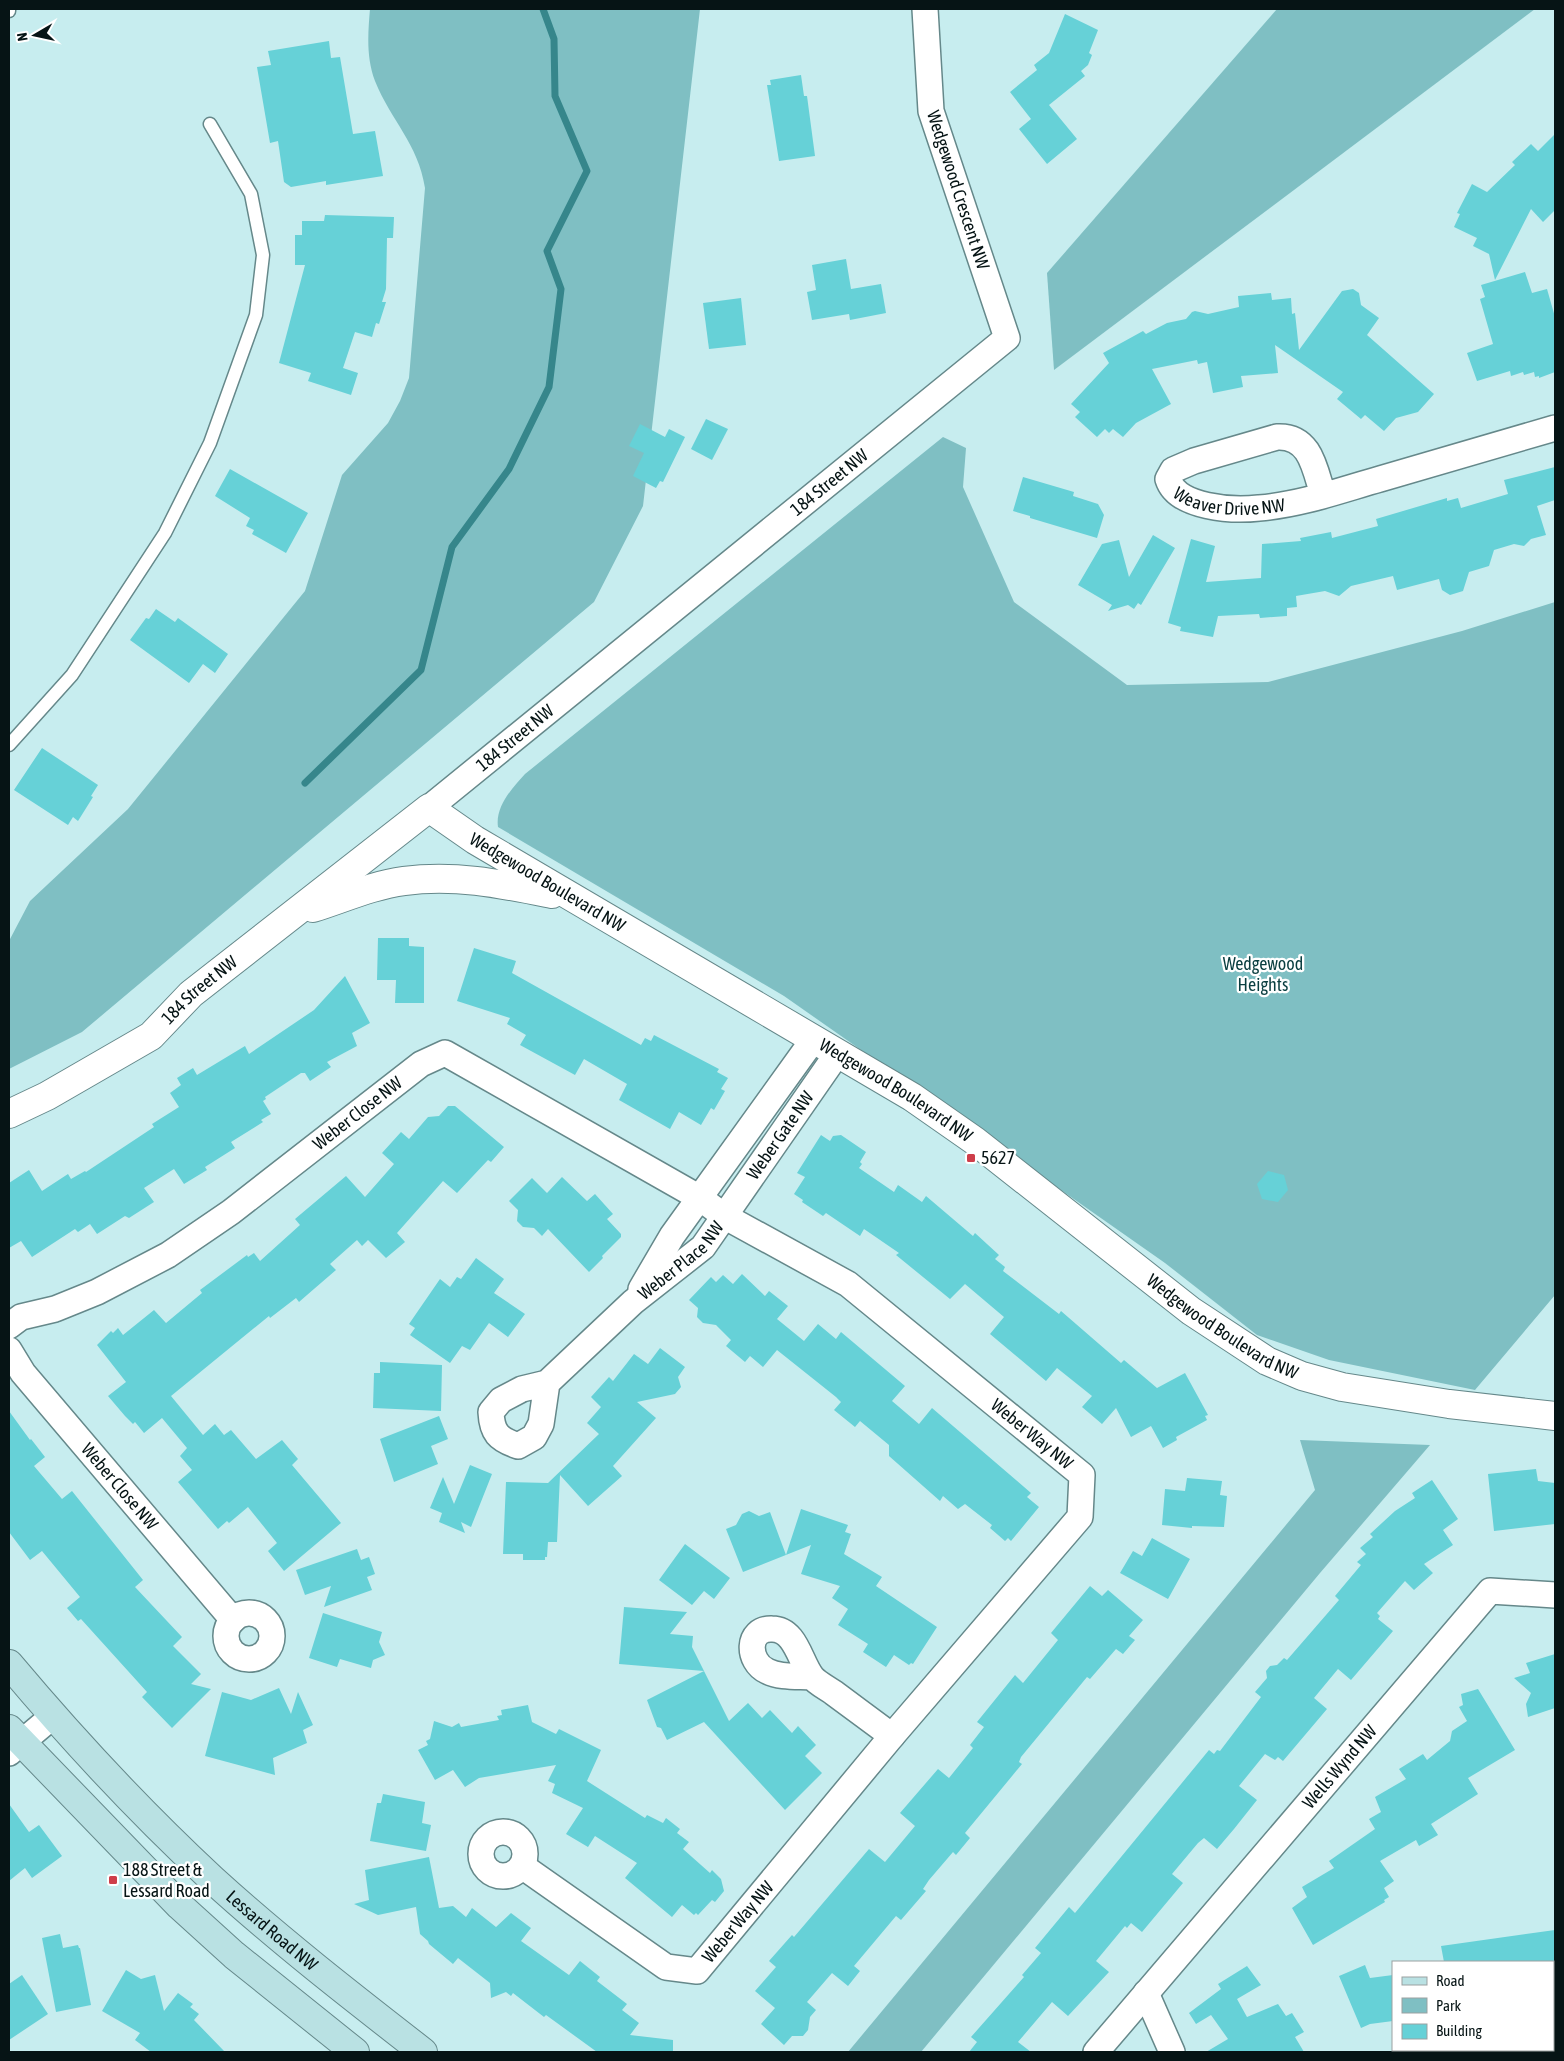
<svg xmlns="http://www.w3.org/2000/svg" width="1564" height="2061" viewBox="0 0 1564 2061" font-family="'Asap Condensed',sans-serif">
  <style>
    .green { fill: #7fbfc3 }
    .lines { fill: none; stroke-linecap: round; stroke-linejoin: round }
    .stream { stroke: #36868b; stroke-width: 7 }
    .building { fill: #66d1d7 }
    .service-casing { stroke: #65888a; stroke-width: 15 }
    .minor-casing { stroke: #65888a; stroke-width: 28 }
    .tertiary-casing { stroke: #65888a; stroke-width: 30 }
    .secondary-casing { stroke: #65888a; stroke-width: 30 }
    .service { stroke: #fff; stroke-width: 12 }
    .minor { stroke: #fff; stroke-width: 25 }
    .tertiary { stroke: #fff; stroke-width: 28 }
    .secondary { stroke: #b9e1e3; stroke-width: 28 }
    .poi-dot { fill: #ce3e4a; stroke: #fff; stroke-width: 2 }
    .labels { text-anchor: middle; stroke-width: 4.5; stroke-linejoin: round; paint-order: stroke }
    .street-label { font-size: 18px; fill: #061415; stroke: #fff }
    .park-label { font-size: 18px; fill: #0a3e40; stroke: #fff }
    .poi-label { font-size: 18px; fill: #061415; stroke: #fff; text-anchor: start }
  </style>
  <rect width="100%" height="100%" fill="#c7edef"/>
  <g class="green">
    <path d="M 370,9 L 700,9 L 643,506 L 594,602 L 82,1032 L 9,1069 L 9,941 L 30,901 L 128,809 L 305,591 L 342,475 L 388,423 L 400,401 L 409,378 L 425,188 C 418,143 391,121 375,81 C 366,57 368,33 370,9 Z"/>
    <polygon points="1277,9 1535,9 1054,370 1047,273"/>
    <path d="M 943,437 L 966,448 L 963,487 L 1014,602 L 1127,685 L 1268,682 L 1462,631 L 1555,602 L 1555,1295 L 1475,1390 L 1329,1360 L 1257,1335 L 1165,1263 L 784,996 L 498,827 C 495,807 512,788 525,774 Z"/>
    <polygon points="1300,1440 1430,1445 1320,1573 921,2052 848,2052 1315,1490"/>
  </g>
  <g class="lines">
    <polyline class="stream" points="305,783 421,670 452,547 509,469 549,387 561,289 547,251 587,171 555,96 554,39 543,9"/>
  </g>
  <g class="building">
    <polygon points="1065,14 1098,30 1089,53 1092,55 1088,65 1081,71 1085,76 1049,105 1077,139 1047,164 1019,129 1031,119 1010,92 1037,70 1034,65 1049,53"/>
    <polygon points="329,41 331,58 340,57 353,134 375,131 383,176 326,185 326,181 291,187 284,182 278,141 270,143 257,67 271,65 268,51"/>
    <polygon points="801,75 804,96 807,96 815,156 779,161 767,85 771,85 770,80"/>
    <polygon points="1555,134 1555,210 1543,222 1531,209 1495,280 1489,254 1473,246 1477,238 1454,227 1460,214 1457,213 1472,184 1487,192 1515,165 1512,162 1531,144 1538,151"/>
    <polygon points="325,215 394,217 393,238 387,238 386,289 382,302 386,302 379,324 376,323 372,337 355,332 343,368 358,373 351,395 308,381 311,373 279,363 305,265 295,265 295,235 302,235 302,221 324,221"/>
    <polygon points="846,259 851,289 881,284 886,313 850,320 849,314 812,320 807,292 816,290 812,265"/>
    <polygon points="1525,272 1532,293 1547,289 1555,317 1555,372 1539,378 1539,376 1535,377 1534,372 1524,375 1523,372 1511,376 1510,371 1477,381 1467,353 1493,344 1480,299 1485,297 1481,285"/>
    <polygon points="1353,289 1359,293 1361,305 1379,318 1367,335 1434,394 1418,412 1396,418 1384,431 1365,415 1361,419 1337,399 1343,392 1275,345 1278,373 1241,376 1243,387 1213,393 1207,362 1198,364 1197,360 1152,369 1171,404 1136,423 1123,437 1113,429 1109,433 1105,429 1097,437 1075,417 1080,412 1071,404 1109,363 1103,353 1143,331 1146,334 1167,323 1186,319 1192,312 1195,311 1208,314 1239,307 1238,296 1271,293 1272,300 1291,298 1292,314 1295,313 1299,350 1342,291"/>
    <polygon points="741,298 746,345 709,349 703,303"/>
    <polygon points="706,419 728,429 712,460 691,449"/>
    <polygon points="640,424 665,437 669,429 685,437 663,482 660,481 656,488 633,476 644,453 629,446"/>
    <polygon points="1555,467 1555,500 1537,506 1546,535 1531,539 1524,546 1514,544 1494,550 1489,566 1469,572 1463,591 1450,595 1442,590 1439,579 1397,590 1393,576 1351,586 1339,596 1325,591 1296,596 1297,607 1287,608 1287,616 1260,618 1259,614 1218,616 1213,637 1180,631 1181,627 1168,623 1191,539 1215,546 1206,582 1261,578 1262,544 1301,541 1300,538 1331,532 1332,538 1378,526 1376,519 1447,498 1447,501 1458,498 1461,508 1508,494 1504,480"/>
    <polygon points="230,469 308,513 286,553 252,534 254,530 246,526 250,518 215,496"/>
    <polygon points="1023,477 1074,492 1073,496 1098,504 1104,515 1097,538 1030,518 1030,516 1013,511"/>
    <polygon points="1153,535 1175,548 1141,605 1138,603 1134,609 1128,605 1108,611 1112,605 1078,585 1102,544 1119,540 1129,577"/>
    <polygon points="156,609 175,622 178,618 228,654 215,673 203,664 189,683 130,640 146,618 149,619"/>
    <polygon points="42,748 98,785 91,796 93,797 78,821 73,817 68,825 14,790"/>
    <polygon points="378,938 409,938 409,946 424,947 424,1003 395,1003 396,980 377,980"/>
    <polygon points="474,948 516,961 512,973 641,1045 645,1038 651,1041 654,1035 719,1069 717,1072 728,1078 721,1089 725,1091 714,1110 711,1108 701,1125 679,1112 670,1129 619,1100 627,1084 584,1059 575,1075 520,1045 526,1035 507,1024 510,1018 457,1001"/>
    <polygon points="345,976 370,1023 352,1033 357,1046 327,1062 331,1067 310,1081 305,1073 301,1073 265,1097 266,1099 263,1101 271,1114 261,1120 263,1122 231,1142 235,1148 205,1167 207,1170 184,1184 174,1169 144,1188 154,1202 129,1218 125,1216 97,1234 90,1224 78,1232 75,1229 32,1257 21,1241 9,1248 9,1183 29,1170 42,1191 68,1174 71,1179 85,1171 86,1172 154,1127 152,1124 179,1107 170,1093 181,1085 177,1078 193,1068 197,1075 245,1046 249,1054 314,1010"/>
    <polygon points="448,1106 455,1106 504,1147 491,1162 488,1160 457,1193 443,1181 397,1233 405,1242 386,1258 368,1240 362,1246 357,1240 330,1264 336,1270 307,1295 299,1302 296,1298 270,1318 269,1316 171,1396 203,1435 215,1424 224,1435 231,1430 256,1459 282,1440 298,1459 292,1465 341,1523 284,1571 268,1551 277,1543 248,1507 229,1523 227,1521 218,1529 178,1482 192,1470 180,1456 187,1448 162,1418 144,1433 135,1422 133,1424 125,1416 108,1396 126,1382 97,1345 111,1331 113,1333 118,1328 123,1335 154,1310 166,1323 202,1293 200,1290 247,1255 248,1257 254,1253 260,1261 300,1225 295,1219 346,1176 365,1197 394,1164 382,1153 401,1132 409,1139 428,1117 439,1116"/>
    <polygon points="821,1135 830,1141 833,1136 841,1135 866,1152 860,1162 862,1164 859,1168 894,1192 898,1185 922,1202 926,1196 973,1236 975,1233 999,1255 995,1259 1005,1267 1003,1271 1059,1314 1061,1311 1121,1363 1124,1360 1157,1388 1185,1373 1208,1415 1205,1416 1207,1420 1176,1437 1177,1440 1163,1448 1151,1426 1131,1437 1116,1408 1102,1424 1082,1407 1092,1396 1057,1368 1046,1381 990,1334 1004,1317 965,1284 950,1299 896,1255 899,1253 864,1229 860,1236 826,1213 823,1216 802,1202 803,1200 794,1194 805,1177 797,1173"/>
    <polygon points="1268,1171 1284,1175 1288,1190 1278,1202 1262,1199 1257,1184"/>
    <polygon points="562,1177 587,1201 595,1194 613,1214 607,1219 621,1234 621,1237 602,1256 603,1258 589,1272 548,1229 542,1236 534,1228 523,1227 517,1221 518,1210 509,1201 532,1178 547,1193"/>
    <polygon points="476,1258 504,1279 494,1293 525,1314 508,1337 489,1323 470,1350 462,1346 450,1363 410,1335 415,1328 409,1324 440,1279 450,1287 457,1277 461,1279"/>
    <polygon points="742,1274 765,1296 769,1291 788,1306 777,1319 804,1341 818,1324 836,1339 841,1332 905,1386 892,1401 919,1424 932,1408 1031,1493 1027,1497 1039,1507 1011,1541 1008,1538 1005,1541 990,1528 992,1525 965,1504 958,1509 943,1496 940,1501 889,1456 889,1445 860,1421 855,1427 834,1410 841,1402 836,1397 777,1350 763,1367 750,1356 745,1362 726,1346 731,1340 716,1325 703,1323 697,1317 698,1308 689,1300 711,1277 716,1282 723,1275 733,1284"/>
    <polygon points="660,1348 685,1367 678,1377 681,1387 675,1394 637,1402 656,1418 613,1466 622,1476 588,1506 560,1475 557,1542 548,1542 547,1557 545,1557 545,1560 523,1560 523,1554 503,1554 506,1482 548,1483 599,1434 587,1423 601,1407 591,1397 609,1377 613,1381 634,1354 648,1364"/>
    <polygon points="380,1362 442,1365 441,1411 373,1408 374,1373 380,1373"/>
    <polygon points="9,1411 30,1440 31,1439 45,1457 34,1466 62,1499 72,1491 143,1580 135,1587 182,1637 173,1646 201,1674 191,1684 211,1689 172,1728 142,1697 147,1692 81,1619 78,1621 67,1608 80,1597 42,1551 30,1560 9,1532"/>
    <polygon points="439,1416 448,1439 431,1446 438,1464 394,1482 380,1439"/>
    <polygon points="470,1465 492,1474 471,1527 461,1522 465,1533 439,1522 442,1513 430,1508 443,1477 454,1504"/>
    <polygon points="1536,1469 1538,1481 1555,1483 1555,1524 1494,1531 1488,1474"/>
    <polygon points="1187,1478 1222,1481 1220,1495 1227,1496 1224,1527 1192,1526 1192,1528 1162,1525 1165,1489 1185,1491"/>
    <polygon points="1432,1480 1458,1519 1443,1530 1453,1545 1424,1564 1433,1573 1414,1590 1405,1581 1377,1613 1380,1616 1378,1619 1393,1631 1351,1680 1338,1669 1314,1698 1327,1709 1283,1761 1278,1757 1275,1760 1265,1754 1239,1786 1257,1800 1234,1829 1217,1849 1204,1838 1198,1843 1172,1874 1183,1883 1142,1932 1131,1923 1127,1928 1125,1926 1096,1961 1109,1972 1068,2016 1052,2002 1018,2042 1031,2052 969,2052 977,2042 971,2037 1024,1977 1022,1975 1041,1953 1035,1948 1069,1907 1075,1913 1209,1750 1214,1754 1217,1750 1220,1751 1261,1697 1255,1692 1267,1678 1266,1671 1270,1666 1277,1665 1284,1658 1287,1660 1339,1600 1335,1596 1361,1565 1357,1562 1366,1554 1360,1548 1373,1537 1370,1534 1395,1511 1415,1498 1412,1493"/>
    <polygon points="801,1509 848,1525 845,1532 851,1534 844,1554 882,1577 876,1586 937,1627 913,1664 911,1663 909,1665 894,1655 886,1667 863,1652 868,1644 838,1625 848,1609 832,1598 840,1586 801,1574 811,1545 743,1572 726,1529 736,1525 742,1514 749,1511 759,1516 770,1512 786,1555"/>
    <polygon points="1152,1538 1190,1559 1168,1599 1120,1573 1133,1551 1142,1556"/>
    <polygon points="685,1544 730,1578 714,1599 704,1591 692,1605 659,1580"/>
    <polygon points="357,1549 361,1560 369,1557 375,1574 367,1577 372,1590 324,1607 331,1586 305,1595 296,1570"/>
    <polygon points="1090,1586 1102,1596 1108,1590 1143,1620 1129,1636 1135,1640 1123,1654 1116,1649 1090,1679 1087,1677 1021,1757 1019,1762 1022,1764 965,1833 970,1838 956,1855 953,1852 929,1880 923,1889 926,1891 901,1920 896,1916 854,1966 860,1971 848,1986 832,1973 807,2002 816,2010 810,2017 808,2030 803,2036 792,2036 784,2045 761,2024 775,2008 755,1991 776,1967 769,1961 792,1935 794,1937 869,1849 885,1862 915,1826 900,1813 938,1769 949,1778 973,1748 970,1745 984,1727 977,1722 1015,1675 1023,1683 1058,1640 1051,1633"/>
    <polygon points="624,1607 687,1612 670,1634 693,1636 692,1647 729,1721 748,1703 762,1718 770,1710 792,1733 798,1726 816,1745 805,1756 822,1773 785,1810 704,1722 667,1740 661,1728 657,1727 647,1700 704,1671 619,1664"/>
    <polygon points="323,1613 382,1632 379,1642 385,1655 373,1660 371,1668 340,1659 337,1667 309,1658"/>
    <polygon points="1555,1654 1555,1708 1528,1717 1526,1704 1531,1693 1514,1678 1530,1673 1526,1663"/>
    <polygon points="279,1688 291,1714 298,1692 313,1725 303,1730 307,1743 273,1758 275,1775 205,1756 222,1692 251,1700"/>
    <polygon points="1478,1689 1515,1750 1468,1778 1478,1794 1431,1824 1438,1835 1419,1846 1416,1840 1380,1861 1394,1881 1384,1888 1389,1897 1384,1900 1385,1902 1313,1945 1292,1908 1307,1897 1302,1887 1334,1868 1329,1861 1375,1829 1369,1819 1381,1812 1375,1797 1406,1779 1399,1769 1423,1754 1427,1760 1450,1741 1452,1731 1467,1721 1459,1707 1463,1705 1461,1694"/>
    <polygon points="528,1705 532,1722 556,1734 559,1729 601,1750 587,1781 645,1818 647,1815 663,1823 666,1818 680,1829 677,1833 689,1842 683,1849 710,1873 712,1870 721,1879 724,1891 715,1902 712,1900 698,1915 696,1913 694,1915 682,1905 672,1917 625,1878 637,1863 595,1836 588,1847 566,1834 583,1808 552,1793 555,1784 548,1781 556,1765 479,1778 465,1787 453,1770 435,1780 418,1750 428,1745 426,1741 430,1739 434,1721 452,1727 459,1723 461,1727 499,1720 497,1716 502,1715 501,1710"/>
    <polygon points="383,1794 425,1802 422,1823 431,1825 426,1851 370,1841 377,1803 381,1803"/>
    <polygon points="9,1804 29,1832 39,1825 62,1856 32,1878 25,1868 9,1881"/>
    <polygon points="429,1857 439,1908 453,1906 466,1917 472,1908 496,1927 511,1913 531,1928 521,1941 569,1975 580,1961 600,1977 597,1981 627,2004 622,2010 639,2023 630,2035 673,2040 673,2052 597,2052 546,2015 544,2017 513,1993 511,1996 506,1992 491,1998 490,1983 458,1958 453,1964 429,1944 428,1941 420,1934 416,1907 378,1915 354,1904 369,1900 365,1870"/>
    <polygon points="1555,1930 1555,1962 1444,1962 1441,1946"/>
    <polygon points="60,1934 63,1948 78,1945 79,1948 80,1948 91,2005 56,2012 42,1938"/>
    <polygon points="1365,1965 1370,1978 1393,1975 1393,2021 1370,2024 1361,2028 1339,1976"/>
    <polygon points="1247,1966 1261,1985 1237,1999 1247,2017 1278,2004 1286,2016 1292,2013 1304,2032 1295,2037 1304,2052 1206,2052 1228,2039 1211,2015 1196,2024 1189,2013 1221,1989 1218,1984"/>
    <polygon points="126,1970 141,1979 155,1975 164,2011 178,1993 193,2004 190,2007 199,2014 194,2020 225,2052 151,2052 135,2040 140,2033 102,2011"/>
    <polygon points="22,1975 48,2014 9,2040 9,1984"/>
  </g>
  <g class="lines">
    <g class="service-casing">
      <g id="service">
        <polyline points="9,9 9,11"/>
        <polyline points="9,745 72,675 165,533 210,443 256,315 263,255 251,194 210,124"/>
      </g>
    </g>
    <g class="minor-casing">
      <g id="minor">
        <path id="s1" d="M 1323,495 C 1315,470 1311,435 1277,437 L 1194,461 L 1173,470 L 1168,479 C 1177,508 1233,511 1259,508 C 1300,505 1341,490 1380,479 C 1439,462 1497,445 1555,428"/>
        <path id="s2" d="M 429,808 L 1007,338 L 931,111 L 925,9"/>
        <polyline points="641,1289 672,1236 813,1040"/>
        <path id="s3" d="M 9,1326 L 21,1317 L 55,1309 L 97,1292 L 168,1255 L 231,1212 L 421,1064 L 445,1053 L 700,1198 L 724,1216 L 848,1284 L 1082,1475 L 1080,1517 L 892,1736 L 697,1971 L 666,1967 L 522,1866"/>
        <path id="s4" d="M 9,1350 L 23,1373 L 233,1620"/>
        <path id="s5" d="M 547,1383 L 541,1424 L 534,1437 L 518,1446 C 498,1439 492,1433 491,1412 L 501,1400 L 522,1389 L 547,1383 L 633,1302 L 703,1247 L 837,1054"/>
        <circle cx="249" cy="1636" r="23"/>
        <path d="M 812,1677 C 798,1676 780,1678 767,1671 C 747,1662 746,1628 772,1629 C 796,1629 800,1662 812,1677 C 817,1683 827,1688 834,1693 C 853,1707 873,1722 892,1736"/>
        <polyline points="9,1753 53,1716"/>
        <circle cx="503" cy="1854" r="22"/>
        <polyline points="1146,1993 1172,2052"/>
        <polyline points="1553,2032 1555,2032"/>
        <path id="s6" d="M 1096,2052 L 1490,1591 L 1555,1595"/>
        <polyline points="1440,2052 1454,2050"/>
      </g>
    </g>
    <g class="tertiary-casing">
      <g id="tertiary">
        <path d="M 313,908 C 342,899 373,885 404,881 C 455,874 502,884 552,894"/>
        <path id="s7" d="M 9,1114 L 47,1096 L 151,1036 L 191,994 L 429,808 L 475,840 L 912,1097 L 975,1141 L 1191,1311 L 1267,1361 L 1302,1376 L 1342,1387 L 1449,1404 L 1555,1416"/>
      </g>
    </g>
    <g class="secondary-casing">
      <g id="secondary">
        <path id="s8" d="M 9,1664 C 72,1739 140,1812 212,1879 C 279,1940 351,1996 423,2052"/>
        <polyline points="9,1729 180,1906 234,1955 355,2052"/>
      </g>
    </g>
    <use href="#service" class="service"/>
    <use href="#minor" class="minor"/>
    <use href="#tertiary" class="tertiary"/>
    <use href="#secondary" class="secondary"/>
  </g>
  <g class="poi-dot">
    <rect x="966" y="1153" width="10" height="10" rx="2.5"/>
    <rect x="108" y="1875" width="10" height="10" rx="2.5"/>
  </g>
  <g class="labels">
    <g class="street-label">
      <text transform="translate(958 190) rotate(72)" y="6">Wedgewood Crescent NW</text>
      <text dy="6" stroke="none"><textPath href="#s2" startOffset="516">184 Street NW</textPath></text>
      <text dy="6" stroke="none"><textPath href="#s1" startOffset="272">Weaver Drive NW</textPath></text>
      <text dy="6" stroke="none"><textPath href="#s2" startOffset="111">184 Street NW</textPath></text>
      <text dy="6" stroke="none"><textPath href="#s7" startOffset="662">Wedgewood Boulevard NW</textPath></text>
      <text dy="6" stroke="none"><textPath href="#s7" startOffset="229">184 Street NW</textPath></text>
      <text dy="6" stroke="none"><textPath href="#s7" startOffset="1068">Wedgewood Boulevard NW</textPath></text>
      <text dy="6" stroke="none"><textPath href="#s3" startOffset="412">Weber Close NW</textPath></text>
      <text dy="6" stroke="none"><textPath href="#s5" startOffset="530">Weber Gate NW</textPath></text>
      <text dy="6" stroke="none"><textPath href="#s5" startOffset="369">Weber Place NW</textPath></text>
      <text dy="6" stroke="none"><textPath href="#s7" startOffset="1472">Wedgewood Boulevard NW</textPath></text>
      <text dy="6" stroke="none"><textPath href="#s3" startOffset="1221">Weber Way NW</textPath></text>
      <text dy="6" stroke="none"><textPath href="#s4" startOffset="176">Weber Close NW</textPath></text>
      <text dy="6" stroke="none"><textPath href="#s6" startOffset="375">Wells Wynd NW</textPath></text>
      <text transform="translate(738 1922) rotate(-50)" y="6">Weber Way NW</text>
      <text dy="6" stroke="none"><textPath href="#s8" startOffset="375">Lessard Road NW</textPath></text>
    </g>
    <g class="park-label">
      <text x="1263" y="970">Wedgewood<tspan x="1263" dy="21">Heights</tspan></text>
    </g>
    <g class="poi-label">
      <text x="981" y="1164">5627</text>
      <text x="123" y="1876">188 Street &amp;<tspan x="123" dy="21">Lessard Road</tspan></text>
    </g>
  </g>
  <rect width="1564" height="2061" fill="none" stroke="#061415" stroke-width="20"/>
  <rect x="1392" y="1961" width="162" height="90" fill="#ffffff" stroke="#9ba1a1"/>
  <rect x="1402" y="1977" width="25" height="8" fill="#b9e1e3" stroke="#9ba1a1"/>
  <text x="1436" y="1986" font-size="15" fill="#061415">Road</text>
  <rect x="1402" y="1998" width="25" height="15" fill="#7fbfc3" stroke="#9ba1a1"/>
  <text x="1436" y="2011" font-size="15" fill="#061415">Park</text>
  <rect x="1402" y="2024" width="25" height="15" fill="#66d1d7" stroke="#9ba1a1"/>
  <text x="1436" y="2036" font-size="15" fill="#061415">Building</text>
  <g transform="translate(35 35) rotate(261)" stroke="#ffffff" stroke-width="4" paint-order="stroke">
  <path d="M0-4L9 19L0 12L-9 19Z" fill="#061415"/>
  <text y="-8" font-size="14" font-weight="bold" text-anchor="middle" fill="#061415">N</text>
  </g>
</svg>
